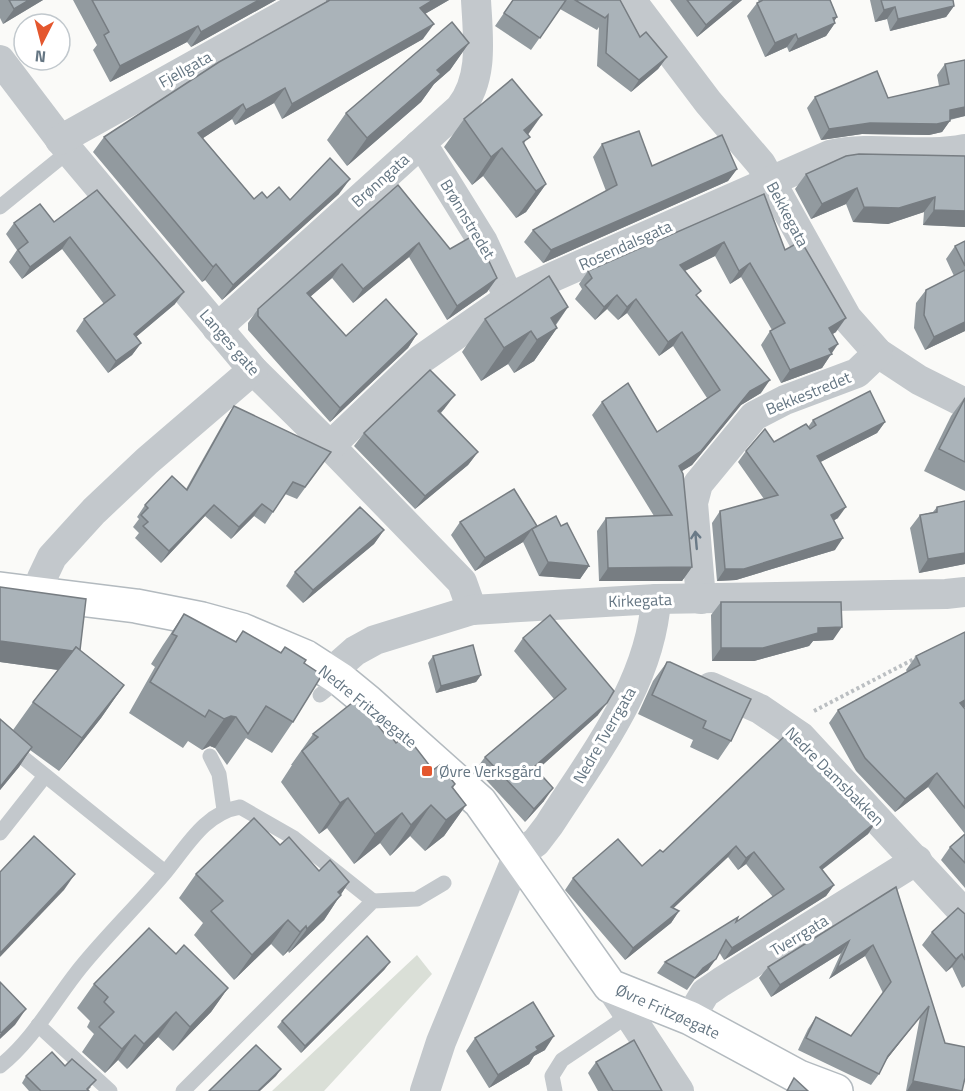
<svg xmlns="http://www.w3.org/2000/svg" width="965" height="1091" viewBox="0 0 965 1091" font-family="'Titillium Web',sans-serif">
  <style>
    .green { fill: #dadfd7 }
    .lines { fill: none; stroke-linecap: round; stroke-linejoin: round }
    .secondary-casing { stroke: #b3babf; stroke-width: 36 }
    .path { stroke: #bbbfc2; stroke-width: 4; stroke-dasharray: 3 3; stroke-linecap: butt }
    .lane { stroke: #c3c8cc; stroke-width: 15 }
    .street { stroke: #c3c8cc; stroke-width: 30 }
    .secondary { stroke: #fff; stroke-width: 33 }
    .wall { fill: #929a9f }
    .shaded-wall { fill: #777d82 }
    .building { fill: #aab3b9; stroke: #777d82; stroke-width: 1.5 }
    .oneway { stroke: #6a7a87 }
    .poi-dot { fill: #e4572e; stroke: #fff; stroke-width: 2 }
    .labels { text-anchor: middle; stroke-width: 6; stroke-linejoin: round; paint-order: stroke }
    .street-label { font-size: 16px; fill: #657683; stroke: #fff }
    .poi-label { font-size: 16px; fill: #657683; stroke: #fff; text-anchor: start }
  </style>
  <rect width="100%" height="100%" fill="#fafaf8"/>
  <polygon class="green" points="417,955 432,974 324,1091 272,1091"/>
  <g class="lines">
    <g class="secondary-casing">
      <polyline id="secondary" points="0,589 136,606 202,619 242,630 306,657 340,679 368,702 480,802 610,986 690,1018 799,1077 836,1091"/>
    </g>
    <polyline class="path" points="814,711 916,658"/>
    <g class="lane">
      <polyline points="0,207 69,151"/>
      <polyline points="320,695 340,679"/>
      <polyline points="0,739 165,872"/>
      <polyline points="210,756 219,774 224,810"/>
      <polyline points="0,833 45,776"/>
      <polyline points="38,1025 110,1091"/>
      <path d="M 0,1066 C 33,1040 55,999 81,967 C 107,935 137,906 164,874 C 186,848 204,813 240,807 L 294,838 L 373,901"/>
      <polyline points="183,1091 373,901 417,899 444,883"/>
      <polyline points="555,1091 552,1076 562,1060 629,1015"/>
    </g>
    <g class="street">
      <polyline points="631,0 708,102 761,164 847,318 878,353 919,380 965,403"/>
      <polyline points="0,60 69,151 253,370 330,446 462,582 472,610"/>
      <polyline points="60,140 311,0"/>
      <polyline points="419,145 429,155 483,242 509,298"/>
      <path d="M 217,328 L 460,108 C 484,79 478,37 476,0"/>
      <path d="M 330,446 L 420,360 L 509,298 L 553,277 L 830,155 C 874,145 920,158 965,149"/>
      <polyline points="40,594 42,578 52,557 94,511 147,461 253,370"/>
      <polyline points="701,599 693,503 698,484 754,416 785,400 857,373 878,353"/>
      <polyline points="330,673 355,651 375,640 472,610 656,599 946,594 965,592"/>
      <polyline points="711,687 760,709 801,737 965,914"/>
      <polyline points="610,986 679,1091"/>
      <polyline points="690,1018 705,993 721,982 917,860"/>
      <path d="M 425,1091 L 441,1042 L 518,855 L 536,842 L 549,825 C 593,756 651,683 656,599"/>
    </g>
    <use href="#secondary" class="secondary"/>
  </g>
  <g class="wall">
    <polygon points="0,0 43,0 3,24 0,18"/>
    <polygon points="73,0 276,0 191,47 187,42 110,82 93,50 97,45"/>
    <polygon points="326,0 449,0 425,14 423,39 282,119 274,103 235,125 232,119 203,138 254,199 267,198 290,200 339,194 222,300 205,280 202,282 93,152 104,137 326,2"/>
    <polygon points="513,0 620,0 640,37 667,57 658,69 631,92 597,66 599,27 597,30 560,9 531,50 495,26"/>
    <polygon points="670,0 742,0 697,37"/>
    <polygon points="758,0 830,0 837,17 834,21 835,23 826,36 789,52 787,47 765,57 747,16 757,3 759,2"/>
    <polygon points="870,0 953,0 954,6 946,17 890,31 887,19 875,22"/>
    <polygon points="469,43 450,70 434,84 421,102 347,166 327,140 346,113"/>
    <polygon points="965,60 965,116 950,120 942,132 929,135 862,134 821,140 807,108 815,97 888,98 939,86 937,75 945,64"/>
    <polygon points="464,119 528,135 524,144 546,184 526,212 516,218 483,176 472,185 444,147"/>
    <polygon points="602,144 652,166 737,169 728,181 543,263 524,242 533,230 606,191 593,157"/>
    <polygon points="965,156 965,227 923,225 924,212 888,224 853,222 846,204 811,219 795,189 806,174"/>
    <polygon points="398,185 450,249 497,278 487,292 447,320 409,257 353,303 332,278 310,297 346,336 417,334 408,348 330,422 248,330 248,323 258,309"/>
    <polygon points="764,194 785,250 836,332 832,334 831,354 822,368 781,383 761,345 770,331 772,330 741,277 730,284 715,256 685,271 697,296 761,393 741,405 692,465 682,471 692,567 682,581 599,581 597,531 606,518 654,516 592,415 602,402 657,432 707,398 673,346 659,356 627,313 618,320 607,309 595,320 575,299 582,289 579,284 588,271"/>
    <polygon points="54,222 175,304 136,337 141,343 132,355 108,373 76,331 84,319 104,304 62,249 22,279 9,262 17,250 6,234 14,223"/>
    <polygon points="965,241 965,331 925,350 914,328 916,303 926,290 954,276 946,259 955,246"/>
    <polygon points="568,307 556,325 557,328 534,361 514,373 508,364 481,381 462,352 485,319"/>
    <polygon points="965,397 965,491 924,471 951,416"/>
    <polygon points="234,406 331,452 297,499 285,494 265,524 254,516 231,539 205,516 161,563 135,538 139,533 133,527 139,519 137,517 145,505 186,489 226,418"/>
    <polygon points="445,408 441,413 478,452 468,465 415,509 354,446 364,433"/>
    <polygon points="813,420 885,422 877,433 820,462 838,518 834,520 835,550 736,580 717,581 712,523 720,511 764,499 738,462 746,451 774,442 808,427"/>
    <polygon points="965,501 965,564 919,573 910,528 920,515 933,512 937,507"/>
    <polygon points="460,522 537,526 561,526 589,566 580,579 539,576 523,542 475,571 451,535"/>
    <polygon points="384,530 374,544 303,603 286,586 295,572"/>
    <polygon points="0,587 124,685 101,718 59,771 30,750 19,767 0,790 0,719 13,730 33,702 58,670 0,662"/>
    <polygon points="721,602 833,640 813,641 809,646 754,661 712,661 711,615"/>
    <polygon points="184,614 235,642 243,631 280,653 285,647 304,663 293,722 272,753 246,738 227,765 215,748 210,746 202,750 188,741 183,748 129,713 155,667 151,664 163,645"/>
    <polygon points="965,632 965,707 964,708 965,709 965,834 928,787 895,812 856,771 829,723 838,710 907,672 906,670 916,656"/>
    <polygon points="523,638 598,715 537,770 544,801 525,822 476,769 485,757 554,699 514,651"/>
    <polygon points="433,656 481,675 476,682 436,693 428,663"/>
    <polygon points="667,662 731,741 718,760 690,747 693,740 638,714 653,681"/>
    <polygon points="384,733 433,770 455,784 453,788 466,805 444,836 425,851 410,836 390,856 380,843 354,864 327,828 319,834 281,782 292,765 291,765 313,734"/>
    <polygon points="876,822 868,834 822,870 834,885 826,896 724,960 719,952 708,970 695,979 687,990 657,973 665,962 736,922 773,897 746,864 738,870 728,857 673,908 679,911 671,923 625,960 565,890 573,878 642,866 663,852"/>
    <polygon points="965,834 965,888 941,860 950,847"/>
    <polygon points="280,845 319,871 349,882 324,920 289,953 288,951 283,956 271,944 234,980 194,935 203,923 179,898 196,874"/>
    <polygon points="896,887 945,1043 962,1091 906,1091 920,1017 886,1060 879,1074 871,1085 798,1050 808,1029 816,1017 851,1036 883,993 865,956 829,979 841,953 771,997 759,978 768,967"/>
    <polygon points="965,914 965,986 962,988 952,967 946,972 922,945 932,932"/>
    <polygon points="176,954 228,988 211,1012 173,1051 158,1037 127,1069 118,1060 105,1073 82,1052 94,1034 87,1027 90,1021 77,1008 94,984"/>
    <polygon points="385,969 301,1053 277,1027 282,1021"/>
    <polygon points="475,1038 545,1050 534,1056 529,1064 489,1088 466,1051"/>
    <polygon points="596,1062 662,1091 598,1091 588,1073"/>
    <polygon points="65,1066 91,1087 88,1090 89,1091 29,1091 22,1083 26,1076"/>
  </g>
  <g class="shaded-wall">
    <polygon points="29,0 43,0 3,24 14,9"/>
    <polygon points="259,0 276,0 191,47 201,32"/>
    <polygon points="433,0 449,0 409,23 420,8"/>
    <polygon points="735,0 742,0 697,37 706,25"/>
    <polygon points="954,6 946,17 890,31 898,19"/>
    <polygon points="895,7 887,19 875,22 884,10"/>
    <polygon points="837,17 832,24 835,23 826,36 789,52 798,39"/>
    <polygon points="434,24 423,39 282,119 292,104"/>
    <polygon points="198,26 187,42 110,82 120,66"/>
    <polygon points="796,34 787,47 765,57 775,43"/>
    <polygon points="469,43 450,70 434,84 421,102 347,166 367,138 437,70"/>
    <polygon points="667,57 658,69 631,92 639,80"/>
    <polygon points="285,88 274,103 235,125 246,110"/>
    <polygon points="243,104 232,119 188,148 198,133"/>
    <polygon points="965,107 965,116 942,121 950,110"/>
    <polygon points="542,115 522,143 524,130"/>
    <polygon points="950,121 942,132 929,135 862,134 821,140 829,129 870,123"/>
    <polygon points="502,148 483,176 472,185 491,157"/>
    <polygon points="737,169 728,181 543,263 551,250"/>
    <polygon points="350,179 339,194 222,300 233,285"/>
    <polygon points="546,184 526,212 516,218 536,191"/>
    <polygon points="857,188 846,204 811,219 822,204"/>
    <polygon points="935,197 924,212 888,224 853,222 864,207"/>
    <polygon points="934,210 965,211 965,227 923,225"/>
    <polygon points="70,237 62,249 22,279 30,267"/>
    <polygon points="724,242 715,256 670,278 680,265"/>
    <polygon points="419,243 409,257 353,303 363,289"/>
    <polygon points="750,263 741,277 730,284 739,271"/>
    <polygon points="216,264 205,280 202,282 213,267"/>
    <polygon points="342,264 332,278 297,308 307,293"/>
    <polygon points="497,278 487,292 447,320 457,306"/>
    <polygon points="184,292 175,304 125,346 134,334"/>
    <polygon points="617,295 607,309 595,320 604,307"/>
    <polygon points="636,299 627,313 618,320 627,307"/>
    <polygon points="568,307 550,332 557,328 534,361 514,373 537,340 551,318"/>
    <polygon points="846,318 836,332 820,342 829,328"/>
    <polygon points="965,322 965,331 925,350 934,337"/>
    <polygon points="531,331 508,364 481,381 504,348"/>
    <polygon points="682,332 673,346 659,356 668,342"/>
    <polygon points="417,334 408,348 330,422 340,408"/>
    <polygon points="141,343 132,355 108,373 116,361"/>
    <polygon points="838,344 822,368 781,383 790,370"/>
    <polygon points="770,380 761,393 741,405 692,465 669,479 679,466 750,391"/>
    <polygon points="455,395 445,408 429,424 438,411"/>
    <polygon points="885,422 877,433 809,468 817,456"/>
    <polygon points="478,452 468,465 415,509 425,496"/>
    <polygon points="262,504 254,516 231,539 239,527"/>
    <polygon points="214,505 205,516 161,563 169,551"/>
    <polygon points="846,507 838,518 823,527 831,515"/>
    <polygon points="532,529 523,542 475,571 485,558"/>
    <polygon points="384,530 374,544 303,603 313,590"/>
    <polygon points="843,538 835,550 736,580 717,581 725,569"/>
    <polygon points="965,553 965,564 919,573 928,559"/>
    <polygon points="548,562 589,566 580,579 539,576"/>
    <polygon points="692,567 682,581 599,581 608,568"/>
    <polygon points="842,627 833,640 813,641 809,646 754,661 712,661 721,648 818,628"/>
    <polygon points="0,641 80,651 66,671 0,662"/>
    <polygon points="481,675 476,682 436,693 441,686"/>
    <polygon points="124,685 101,718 59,771 82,738"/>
    <polygon points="965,700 965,707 951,717 960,703"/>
    <polygon points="607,703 598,715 526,780 534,767"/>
    <polygon points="231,716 236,717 215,748 210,746 202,750 224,719"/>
    <polygon points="32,747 19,767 0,790 0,787"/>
    <polygon points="937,773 928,787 895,812 905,799"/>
    <polygon points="553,788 544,801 525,822 534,809"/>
    <polygon points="348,798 327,828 319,834 340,803"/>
    <polygon points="431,805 410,836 390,856 411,825"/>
    <polygon points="466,805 444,836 425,851 446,820"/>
    <polygon points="402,813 380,843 354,864 375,834"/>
    <polygon points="876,822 868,834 811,878 820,867"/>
    <polygon points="736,846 728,857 663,918 671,907"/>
    <polygon points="754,852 746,864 738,870 746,858"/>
    <polygon points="75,874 64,890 0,957 0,953"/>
    <polygon points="349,882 324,920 289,953 307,929 338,892"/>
    <polygon points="834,885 826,896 724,960 732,948"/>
    <polygon points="679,911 671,923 625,960 633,948"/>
    <polygon points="288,920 271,944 234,980 252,955"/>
    <polygon points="306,926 288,951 283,956 300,932"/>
    <polygon points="849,941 841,953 771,997 780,985"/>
    <polygon points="873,945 865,956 829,979 837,968"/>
    <polygon points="962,954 952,967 946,972 956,959"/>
    <polygon points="716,959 708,970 695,979 687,990 703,968"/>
    <polygon points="390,962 385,969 301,1053 305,1046"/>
    <polygon points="228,988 211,1012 173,1051 190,1027"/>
    <polygon points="929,1006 920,1017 880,1068 888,1056"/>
    <polygon points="26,1009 15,1025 0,1039 0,1034 1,1033"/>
    <polygon points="176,1012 158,1037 127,1069 144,1044"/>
    <polygon points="135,1035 118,1060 105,1073 122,1049"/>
    <polygon points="554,1036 545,1050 534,1056 529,1064 489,1088 498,1075 536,1047"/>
    <polygon points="281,1069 276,1076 260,1091 258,1091"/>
    <polygon points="913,1081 962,1091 907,1091"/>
  </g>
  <g class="building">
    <polygon points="9,0 29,0 14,9"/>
    <polygon points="92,0 259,0 201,32 198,26 120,66 104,35 109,32"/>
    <polygon points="330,0 433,0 420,8 434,24 292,104 285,88 246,110 243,104 198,133 254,199 262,192 267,198 279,187 290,200 330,158 350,179 233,285 216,264 213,267 104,137 219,62"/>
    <polygon points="513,0 566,0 540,38 504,13"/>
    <polygon points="575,0 620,0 640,37 646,32 667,57 639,80 606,53 608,15 605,18"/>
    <polygon points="687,0 735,0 706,25"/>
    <polygon points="763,0 830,0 837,17 833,18 835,23 798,39 796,34 775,43 757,3"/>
    <polygon points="881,0 953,0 954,6 898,19 895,7 884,10"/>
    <polygon points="452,22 469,43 437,70 441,74 367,138 346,113"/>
    <polygon points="965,60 965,107 950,110 950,121 937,124 870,123 829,129 815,97 877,71 888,98 949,84 945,64"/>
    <polygon points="512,79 542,115 524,130 530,137 523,142 546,184 536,191 502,148 491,157 464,119"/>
    <polygon points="639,131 652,166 722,135 737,169 551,250 533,230 617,185 602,144"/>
    <polygon points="859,154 965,156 965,211 934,210 935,197 899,208 864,207 857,188 822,204 806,174 846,156"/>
    <polygon points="398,185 450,249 476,234 497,278 457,306 419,243 363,289 342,264 307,293 346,336 386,299 417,334 340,408 258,316 258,309"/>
    <polygon points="97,190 184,292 134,334 141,343 116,361 84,319 115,295 70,237 30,267 18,250 28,242 14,223 40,204 54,222"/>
    <polygon points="764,194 785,250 801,241 846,318 829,328 838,344 829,349 832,354 790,370 770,331 785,323 750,263 739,271 724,242 680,265 701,291 696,295 770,380 750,391 701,451 679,466 683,474 692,567 608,568 606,518 672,515 602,402 628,383 657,432 720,390 682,332 668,342 636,299 627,307 617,295 604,307 585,285 592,278 588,271"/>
    <polygon points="965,241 965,266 955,246"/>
    <polygon points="965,270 965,322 934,337 924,315 926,290"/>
    <polygon points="549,276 568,307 551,318 557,328 537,340 531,331 504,348 485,319"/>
    <polygon points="430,370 455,395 438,411 478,452 425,496 364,433"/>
    <polygon points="870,391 885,422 817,456 846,507 831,515 843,538 744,569 725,569 720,511 778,495 746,451 765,429 774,442 806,424 810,429 816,425 813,420"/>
    <polygon points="965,398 965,462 939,449"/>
    <polygon points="234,406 331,452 305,487 293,482 273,512 262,504 239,527 214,505 169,551 143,526 148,522 141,515 148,508 145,505 172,476 187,490"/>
    <polygon points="514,489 537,526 485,558 460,522"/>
    <polygon points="965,501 965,553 928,559 920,515 937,512 937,507"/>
    <polygon points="360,507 384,530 313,590 295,572"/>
    <polygon points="556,516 561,526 567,523 589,566 548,562 532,529"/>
    <polygon points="0,587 86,599 80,650 76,647 73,651 0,641"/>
    <polygon points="721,602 841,602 842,627 818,628 818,633 763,648 721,648"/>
    <polygon points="184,614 236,642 243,631 281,653 285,647 306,660 304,663 322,675 293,722 266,706 248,734 236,717 231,716 224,719 209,710 205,717 150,682 177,636 172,634"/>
    <polygon points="550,615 614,691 607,703 534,767 553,788 534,809 485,757 566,689 523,638"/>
    <polygon points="965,632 965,700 960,703 965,709 965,808 937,773 905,799 865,758 838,710 920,665 916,656"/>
    <polygon points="473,645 481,675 441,686 433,656"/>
    <polygon points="76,647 124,685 82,738 33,702"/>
    <polygon points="667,662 670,662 751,699 731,741 703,728 706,721 652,695"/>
    <polygon points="357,699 384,733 387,731 396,743 406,735 433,770 440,765 455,784 452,787 466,805 446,820 431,805 411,825 402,813 375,834 348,798 340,803 302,751 318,737 313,734"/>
    <polygon points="0,719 32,747 0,787"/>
    <polygon points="789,732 876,822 820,867 834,885 732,948 726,940 716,959 703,968 695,978 665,962 738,917 736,922 784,889 754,852 746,858 736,846 671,907 679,911 633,948 573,878 618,839 642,866 660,850 663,852"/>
    <polygon points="254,818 280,845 289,837 319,871 330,860 349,882 338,892 341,895 307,929 306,926 300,932 288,920 252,955 211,911 223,901 196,874"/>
    <polygon points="965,834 965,863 950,847"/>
    <polygon points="34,836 75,874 0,953 0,872"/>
    <polygon points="896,887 945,1043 965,1047 965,1078 962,1091 913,1081 929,1006 888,1056 879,1074 806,1038 816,1017 851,1036 891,982 873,945 837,968 849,941 780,985 768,967"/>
    <polygon points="958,908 965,914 965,960 962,954 956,959 932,932"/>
    <polygon points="149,928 176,954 184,945 228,988 190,1027 176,1012 144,1044 135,1035 122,1049 99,1027 114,1012 104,1002 108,997 94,984"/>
    <polygon points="367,936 390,962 305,1046 282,1021"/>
    <polygon points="0,982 26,1009 1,1033 0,1032"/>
    <polygon points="533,1002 554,1036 536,1047 538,1050 498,1075 475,1038"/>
    <polygon points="634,1040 662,1091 613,1091 596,1062"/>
    <polygon points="256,1045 281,1069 258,1091 209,1091"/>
    <polygon points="52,1052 65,1066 72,1059 96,1080 87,1089 89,1091 41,1091 26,1076"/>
    <polygon points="794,1078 808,1091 787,1091"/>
  </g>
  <defs><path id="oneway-shaft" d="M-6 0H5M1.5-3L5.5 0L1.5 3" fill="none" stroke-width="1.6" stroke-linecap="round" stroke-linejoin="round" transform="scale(1.5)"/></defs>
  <use class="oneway" href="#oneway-shaft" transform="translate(696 540) rotate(-95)"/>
  <rect class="poi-dot" x="421" y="765" width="12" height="12" rx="3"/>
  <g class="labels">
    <g class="street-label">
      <text transform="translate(185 69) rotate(-29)" y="6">Fjellgata</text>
      <text transform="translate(380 180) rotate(-42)" y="6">Brønngata</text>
      <text transform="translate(788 214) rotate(62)" y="6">Bekkegata</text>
      <text transform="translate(468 219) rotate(59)" y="6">Brønnstredet</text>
      <text transform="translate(625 245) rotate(-24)" y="6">Rosendalsgata</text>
      <text transform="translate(230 342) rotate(49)" y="6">Langes gate</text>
      <text transform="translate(808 393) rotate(-22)" y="6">Bekkestredet</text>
      <text transform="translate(640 600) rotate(-2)" y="6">Kirkegata</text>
      <text transform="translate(368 706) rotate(39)" y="6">Nedre Fritzøegate</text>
      <text transform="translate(604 735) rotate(-60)" y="6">Nedre Tverrgata</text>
      <text transform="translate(835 776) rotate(45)" y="6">Nedre Damsbakken</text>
      <text transform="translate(799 935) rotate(-31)" y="6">Tverrgata</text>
      <text transform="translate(668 1011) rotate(24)" y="6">Øvre Fritzøegate</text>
    </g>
    <g class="poi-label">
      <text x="439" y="777">Øvre Verksgård</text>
    </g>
  </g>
  <g transform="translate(42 42) rotate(186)"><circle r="28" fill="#ffffff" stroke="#c1c8cd" stroke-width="1.5"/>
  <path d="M0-4.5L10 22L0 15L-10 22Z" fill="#e4572e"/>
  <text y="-9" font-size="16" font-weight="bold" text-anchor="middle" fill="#657683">N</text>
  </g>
</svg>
